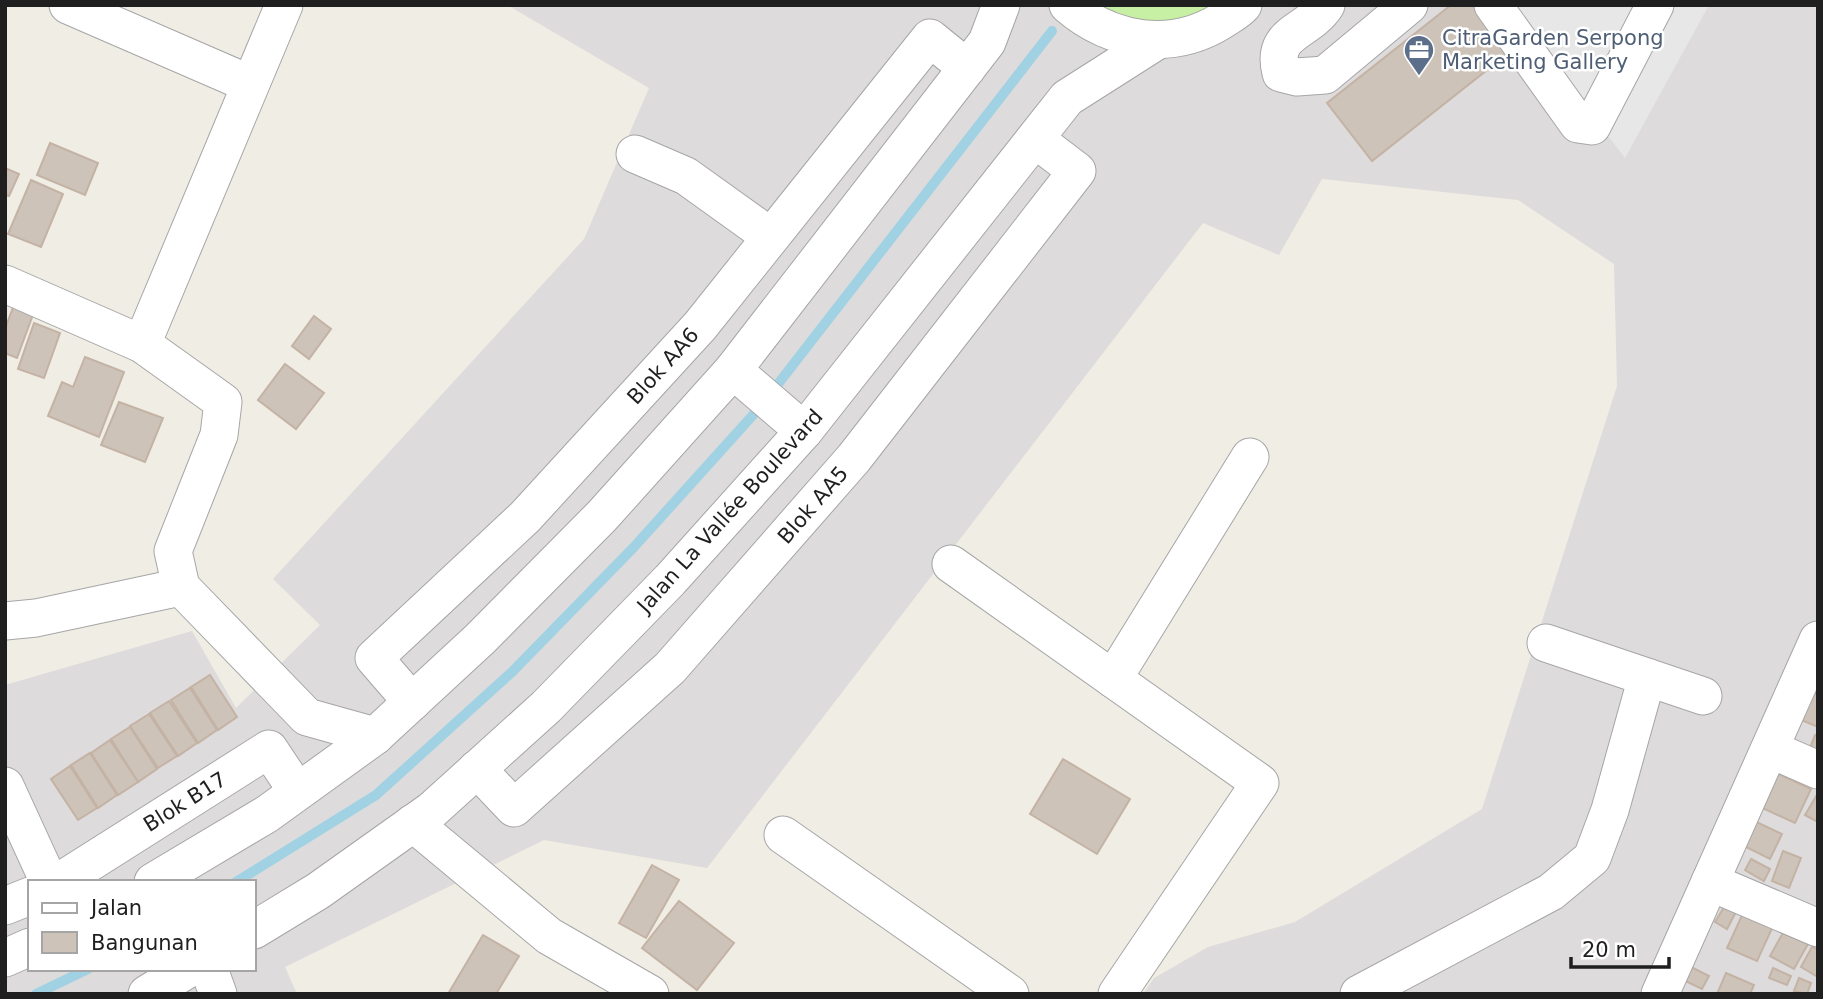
<svg xmlns="http://www.w3.org/2000/svg" width="1823" height="999" viewBox="0 0 1823 999" font-family="'DejaVu Sans',sans-serif">
  <style>
    .residential { fill: #dddbdb; fill-rule: evenodd }
    .grass { fill: #c8f0a4 }
    .parking { fill: #e7e7e7 }
    .lines { fill: none; stroke-linecap: round; stroke-linejoin: round }
    .stream { stroke: #a0d2e3; stroke-width: 10 }
    .building { fill: #cdc3b9; stroke: #c4b3a4; stroke-width: 2 }
    .minor-casing { stroke: #a6a6a6; stroke-width: 39 }
    .minor { stroke: #fff; stroke-width: 37 }
    .labels { text-anchor: middle; stroke-width: 5; stroke-linejoin: round; paint-order: stroke }
    .service-label { font-size: 21px; fill: #4e5e75; stroke: #fff; text-anchor: start }
    .street-label { font-size: 21px; fill: #1f1f1f; stroke: #fff }
  </style>
  <rect width="100%" height="100%" fill="#f0ede4"/>
  <path class="residential" d="M 507,5 L 1818,5 L 1818,994 L 1143,994 L 1154,978 L 1208,947 L 1295,922 L 1482,809 L 1617,386 L 1614,264 L 1518,200 L 1322,179 L 1279,255 L 1203,223 L 707,868 L 544,840 L 285,967 L 297,994 L 5,994 L 5,685 L 192,631 L 236,708 L 320,625 L 273,579 L 584,239 L 649,88 ZM 30,882 L 254,882 L 254,969 L 30,969 Z"/>
  <path class="grass" d="M 1091,5 L 1214,5 C 1156,37 1149,28 1091,5 Z"/>
  <polygon class="parking" points="1507,5 1709,5 1625,158"/>
  <g class="lines">
    <g class="stream">
      <polyline points="771,393 1052,31"/>
      <polyline points="236,882 376,795 512,672 634,547 762,405"/>
      <polyline points="36,994 88,969"/>
    </g>
  </g>
  <g class="building">
    <polygon points="1451,5 1475,5 1511,51 1372,161 1327,103"/>
    <polygon points="50,143 98,163 85,195 37,175"/>
    <polygon points="5,168 19,174 9,196 5,195"/>
    <polygon points="31,180 63,194 41,247 8,234"/>
    <polygon points="15,302 35,309 17,358 5,353 5,329"/>
    <polygon points="314,316 331,329 309,359 292,346"/>
    <polygon points="34,323 60,333 44,378 18,369"/>
    <polygon points="85,357 124,372 99,437 48,416 62,382 73,387"/>
    <polygon points="285,364 324,393 296,429 258,400"/>
    <polygon points="119,402 163,418 145,462 101,445"/>
    <polygon points="210,675 237,717 218,730 191,687"/>
    <polygon points="190,688 217,730 198,743 171,700"/>
    <polygon points="1806,690 1818,695 1818,727 1794,717"/>
    <polygon points="169,701 197,743 178,756 150,713"/>
    <polygon points="149,714 177,756 158,768 130,726"/>
    <polygon points="130,727 157,769 138,782 111,739"/>
    <polygon points="1815,735 1818,736 1818,751 1810,748"/>
    <polygon points="110,740 138,782 118,795 91,753"/>
    <polygon points="90,753 117,795 98,808 71,765"/>
    <polygon points="1063,759 1130,799 1097,854 1030,814"/>
    <polygon points="70,766 97,808 78,820 51,779"/>
    <polygon points="1772,771 1811,789 1795,823 1756,805"/>
    <polygon points="1818,793 1818,822 1805,815"/>
    <polygon points="1748,818 1782,834 1770,859 1736,842"/>
    <polygon points="1783,851 1801,858 1789,888 1772,881"/>
    <polygon points="1751,859 1770,869 1764,881 1745,870"/>
    <polygon points="652,865 679,880 646,938 619,923"/>
    <polygon points="679,901 734,943 697,990 642,948"/>
    <polygon points="1726,904 1737,910 1727,929 1715,922"/>
    <polygon points="1744,911 1774,924 1757,961 1727,948"/>
    <polygon points="1784,931 1808,944 1794,969 1770,956"/>
    <polygon points="483,935 519,956 496,994 448,994"/>
    <polygon points="1812,947 1818,950 1818,977 1801,967"/>
    <polygon points="1685,964 1709,976 1702,989 1679,978"/>
    <polygon points="1773,968 1791,976 1787,985 1769,978"/>
    <polygon points="1726,973 1754,985 1750,994 1717,994"/>
    <polygon points="1799,978 1811,983 1807,994 1794,991"/>
  </g>
  <g class="lines">
    <g class="minor-casing">
      <g id="minor">
        <polyline points="68,5 250,84"/>
        <path d="M 1068,5 C 1111,42 1171,52 1221,21 C 1228,16 1237,12 1243,5"/>
        <path d="M 1326,5 C 1307,34 1270,31 1281,73 L 1297,77 L 1325,75 L 1409,5"/>
        <polyline points="1493,5 1578,124 1592,126 1655,5"/>
        <polyline points="635,154 686,176 771,237"/>
        <polyline points="5,284 142,344 223,402 219,435 173,551 181,587 307,717 375,736"/>
        <polyline points="142,344 284,5"/>
        <polyline points="733,370 804,431"/>
        <polyline points="951,564 1260,783 1117,994"/>
        <polyline points="5,621 36,618 181,587"/>
        <polyline points="1546,643 1703,696"/>
        <polyline points="1113,679 1250,457"/>
        <polyline points="412,702 374,658 525,517 700,326 930,38 967,68"/>
        <polyline points="1770,749 1818,770"/>
        <polyline points="477,769 514,808 670,668 854,458 1077,171 1035,139"/>
        <polyline points="5,786 49,882"/>
        <polyline points="413,823 549,936 650,994"/>
        <polyline points="783,835 1010,994"/>
        <polyline points="59,882 269,749 297,791"/>
        <polyline points="153,882 267,814 375,736 480,639 602,516 733,370 987,42 1001,5"/>
        <polyline points="1710,882 1818,928"/>
        <polyline points="5,906 30,896"/>
        <polyline points="254,930 318,891 432,810 546,707 670,580 804,431 1067,98 1155,42"/>
        <polyline points="5,958 30,947"/>
        <polyline points="209,969 218,994"/>
        <polyline points="147,994 188,969"/>
        <polyline points="1359,994 1551,892 1592,858 1610,810 1647,677"/>
        <polyline points="1660,994 1818,640"/>
      </g>
    </g>
    <use href="#minor" class="minor"/>
  </g>
  <defs>
    <g id="office-pin" transform="scale(1.575)"><path d="M0 17L-7.5 6A9.5 9.5 0 1 1 7.5 6Z" fill="#5c6f8a" stroke="#fff"/><path d="M-6-3h4V-5.5h4V-3h4V5H-6ZM-1-4.5V-3h2v-1.5ZM-6 0V1H6V0Z" fill="#fff"/></g>
  </defs>
  <g fill-rule="evenodd">
    <use href="#office-pin" x="1419" y="50"/>
  </g>
  <g class="labels">
    <g class="service-label">
      <text x="1442" y="45">CitraGarden Serpong<tspan x="1442" dy="24">Marketing Gallery</tspan></text>
    </g>
    <g class="street-label">
      <text transform="translate(663 366) rotate(-48)" y="7">Blok AA6</text>
      <text transform="translate(813 505) rotate(-49)" y="7">Blok AA5</text>
      <text transform="translate(730 511) rotate(-48)" y="7">Jalan La Vallée Boulevard</text>
      <text transform="translate(185 802) rotate(-32)" y="7">Blok B17</text>
    </g>
  </g>
  <rect width="1823" height="999" fill="none" stroke="#1f1f1f" stroke-width="14"/>
  <rect x="28" y="880" width="228" height="91" fill="#ffffff" stroke="#a5a5a5" stroke-width="2"/>
  <rect x="42" y="903" width="35" height="10" fill="#ffffff" stroke="#a5a5a5" stroke-width="2"/>
  <text x="91" y="915" font-size="21" fill="#1f1f1f">Jalan</text>
  <rect x="42" y="932" width="35" height="21" fill="#cdc3b9" stroke="#a5a5a5" stroke-width="2"/>
  <text x="91" y="950" font-size="21" fill="#1f1f1f">Bangunan</text>
  <path d="M1571 957v10h98v-10" fill="none" stroke="#1f1f1f" stroke-width="3.5"/>
  <text x="1582" y="957" font-size="21" fill="#1f1f1f" stroke="#ffffff" stroke-width="5" paint-order="stroke">20 m</text>
</svg>
